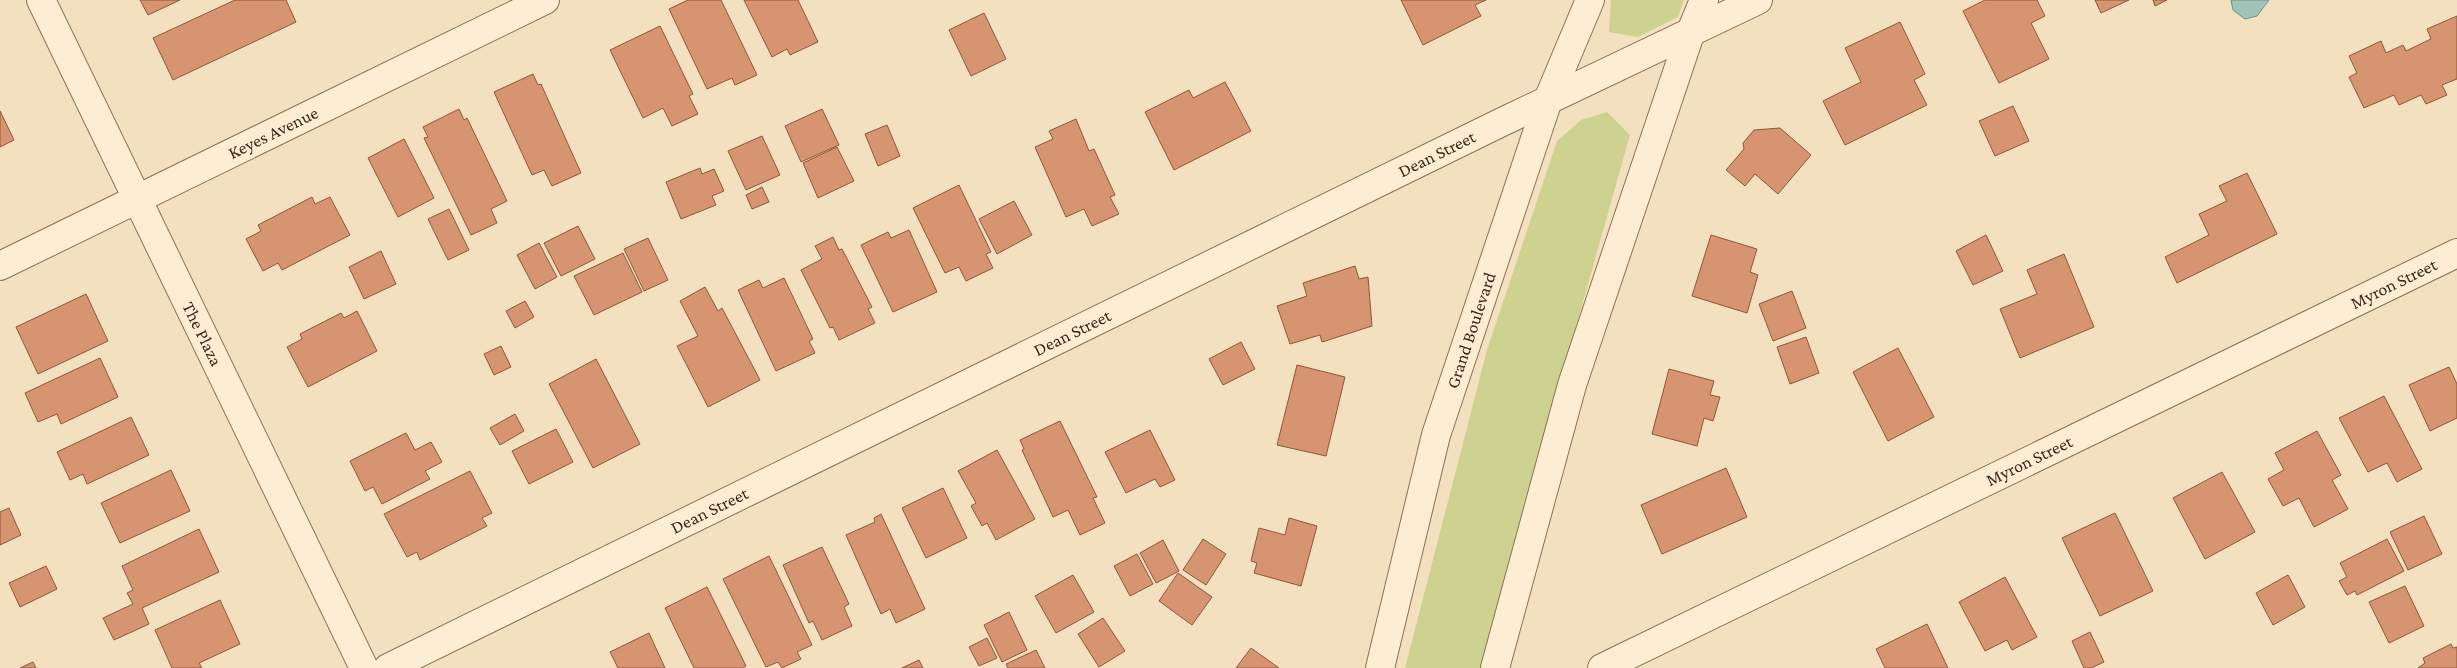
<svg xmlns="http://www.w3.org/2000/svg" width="2457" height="668" viewBox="0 0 2457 668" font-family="'Crimson Pro',serif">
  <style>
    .green { fill: #ced291 }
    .water { fill: #a2c4b8; stroke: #689386 }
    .building { fill: #d69570; stroke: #905638 }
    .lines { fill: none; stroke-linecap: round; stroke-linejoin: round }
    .minor-casing { stroke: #8e7055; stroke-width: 30 }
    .minor { stroke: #fdeed3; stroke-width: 28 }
    .labels { text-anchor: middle; stroke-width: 4; stroke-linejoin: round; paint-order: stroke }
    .street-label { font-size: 18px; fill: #3b291b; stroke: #f9ebcf }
  </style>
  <rect width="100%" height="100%" fill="#f3e0bf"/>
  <g class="green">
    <polygon points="1611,0 1684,0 1678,17 1638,37 1609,32"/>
    <polygon points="1607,112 1630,135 1480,668 1405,668 1487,350 1557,141 1581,120"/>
  </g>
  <polygon class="water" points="2231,0 2269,0 2257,16 2245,19 2233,10"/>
  <g class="building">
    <polygon points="140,0 180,0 148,15"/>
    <polygon points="235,0 286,0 296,22 173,80 153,38"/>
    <polygon points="688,0 721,0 757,75 735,85 732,78 707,89 669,9"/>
    <polygon points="744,0 798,0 818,42 790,55 787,49 772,57"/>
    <polygon points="1401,0 1486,0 1475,5 1481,16 1423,45"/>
    <polygon points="1985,0 2037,0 2045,16 2031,23 2049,59 1999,83 1963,11"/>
    <polygon points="2095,0 2129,0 2101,13"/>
    <polygon points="2153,0 2167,0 2155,6"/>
    <polygon points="984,13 1006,59 971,76 949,30"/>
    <polygon points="2457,16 2457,79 2442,85 2447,95 2426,104 2421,95 2399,105 2394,95 2364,108 2349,77 2357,73 2349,56 2381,41 2386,53 2403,45 2406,51 2431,39 2427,29"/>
    <polygon points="1900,22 1925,74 1914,80 1927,105 1845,145 1823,101 1861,82 1845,48"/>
    <polygon points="660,26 693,94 689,96 698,114 672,126 663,108 643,118 610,50"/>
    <polygon points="533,74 538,85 541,84 581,173 552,186 544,170 532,175 494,92"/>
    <polygon points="1225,82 1251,131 1174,170 1145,112 1189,90 1193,98"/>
    <polygon points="2013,106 2029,141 1995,156 1979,121"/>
    <polygon points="459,109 464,120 467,118 507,201 491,209 497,223 471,235 424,138 428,137 423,127"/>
    <polygon points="822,109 839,145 801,162 785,126"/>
    <polygon points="0,111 14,140 0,147"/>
    <polygon points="1076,119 1089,151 1094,149 1115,195 1110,197 1119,214 1092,226 1084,209 1066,217 1035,147 1053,139 1049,131"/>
    <polygon points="887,125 900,156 878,166 865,134"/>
    <polygon points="1780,128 1811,155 1778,194 1755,174 1745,186 1726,170 1744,149 1743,143 1754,130"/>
    <polygon points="762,136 780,175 746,190 728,151"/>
    <polygon points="404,139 434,198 398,217 368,158"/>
    <polygon points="837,147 854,181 818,198 803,163"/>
    <polygon points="700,168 702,174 714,169 724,191 712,196 716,205 681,219 666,182"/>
    <polygon points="2247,173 2277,234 2177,283 2165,257 2209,235 2199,214 2227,201 2219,186"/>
    <polygon points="959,185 991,252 986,254 993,268 966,281 959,267 945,273 913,208"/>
    <polygon points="762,187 769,202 752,209 746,195"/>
    <polygon points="312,197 315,204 330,197 350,235 282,270 278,263 263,271 246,239 261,231 258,225"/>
    <polygon points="1014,201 1032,235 997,254 979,219"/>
    <polygon points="449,209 469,250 448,260 428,219"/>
    <polygon points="578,226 595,259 561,276 544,243"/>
    <polygon points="909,230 937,292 893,312 861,245 888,232 891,238"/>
    <polygon points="1711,235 1757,249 1750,272 1758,275 1747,313 1692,296"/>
    <polygon points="1986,235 2003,271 1973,285 1956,251"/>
    <polygon points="833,237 839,250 842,249 872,307 868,309 875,323 839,340 833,327 830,328 801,270 822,259 815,246"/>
    <polygon points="648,238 668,280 644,291 624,249"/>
    <polygon points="539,243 557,277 535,289 517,255"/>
    <polygon points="381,251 396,284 364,299 349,267"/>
    <polygon points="623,253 642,292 594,315 574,276"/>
    <polygon points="2064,254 2094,327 2020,358 2000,309 2037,294 2027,270"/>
    <polygon points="1355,266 1359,279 1368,277 1372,326 1322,342 1320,335 1290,344 1277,306 1307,296 1303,283"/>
    <polygon points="784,278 813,339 809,341 815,353 776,371 738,290 759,280 763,288"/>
    <polygon points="705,287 718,311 722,308 760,380 708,407 677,346 698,336 680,301"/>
    <polygon points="1792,291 1806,328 1773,341 1759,304"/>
    <polygon points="86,294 108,341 38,374 16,327"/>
    <polygon points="525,301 534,317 515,328 506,311"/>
    <polygon points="357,311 377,351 308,387 287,347 302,339 300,334 341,313 344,318"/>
    <polygon points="1806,337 1819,373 1790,384 1777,347"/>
    <polygon points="1241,342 1255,369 1223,385 1209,359"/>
    <polygon points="501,346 511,367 494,375 484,354"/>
    <polygon points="1898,348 1934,417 1888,441 1853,372"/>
    <polygon points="100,358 118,397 61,424 57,414 38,422 25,393"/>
    <polygon points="596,359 640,444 593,468 549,384"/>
    <polygon points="1297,365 1345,377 1326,456 1277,445"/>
    <polygon points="2449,367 2457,384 2457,418 2430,431 2409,385"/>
    <polygon points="1669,369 1714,381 1710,395 1720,397 1713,421 1704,418 1697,446 1652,434"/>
    <polygon points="2384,396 2422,469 2397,482 2387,463 2368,472 2339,418"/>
    <polygon points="515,414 524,431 500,445 490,428"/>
    <polygon points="131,417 149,455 87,484 83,474 70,480 57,452"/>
    <polygon points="1060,421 1097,497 1093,498 1105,523 1080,535 1068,510 1053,517 1022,450 1024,449 1020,440"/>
    <polygon points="556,429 573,462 529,484 512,451"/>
    <polygon points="1150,430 1175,480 1160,487 1155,479 1126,493 1105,452"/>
    <polygon points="2317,431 2341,475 2332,480 2348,509 2314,527 2299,498 2283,506 2268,479 2284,470 2275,453"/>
    <polygon points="406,433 415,450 431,442 442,462 425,471 430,479 382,504 373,487 365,491 350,461"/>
    <polygon points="997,450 1035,519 996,540 987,523 982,526 971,506 976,503 958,471"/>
    <polygon points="1726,468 1747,517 1662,554 1641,505"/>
    <polygon points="171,470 190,511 120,543 101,503"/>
    <polygon points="470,471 492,513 482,518 487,526 420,560 417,552 407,557 384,514"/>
    <polygon points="2222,472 2255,532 2205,559 2173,498"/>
    <polygon points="943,488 967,538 926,558 902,508"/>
    <polygon points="9,508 21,535 0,545 0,512"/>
    <polygon points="2115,513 2153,591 2100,616 2062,538"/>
    <polygon points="881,514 925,609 896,623 890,609 881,614 846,535 875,522 874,518"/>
    <polygon points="2424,516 2442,554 2408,570 2390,532"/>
    <polygon points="1289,518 1317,526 1301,586 1254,573 1257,563 1251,561 1259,528 1285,535"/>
    <polygon points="199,529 219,572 142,608 149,624 114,640 103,618 133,604 127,593 133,590 122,566"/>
    <polygon points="1203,539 1226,554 1206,585 1183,570"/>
    <polygon points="2387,539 2404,571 2357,595 2355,591 2347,595 2339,581 2347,577 2340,563"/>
    <polygon points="1163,540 1179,571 1156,583 1140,553"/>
    <polygon points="822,547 849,604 844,607 852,626 822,640 813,621 809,623 783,565"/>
    <polygon points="1137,554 1153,584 1130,596 1114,566"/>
    <polygon points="769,556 812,645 797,652 801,659 782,668 778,662 766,667 723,579"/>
    <polygon points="46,566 57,589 20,607 9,583"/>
    <polygon points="1178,573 1212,597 1192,625 1159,601"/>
    <polygon points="1073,575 1094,612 1056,633 1035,596"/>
    <polygon points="2288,575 2305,607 2273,625 2256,593"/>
    <polygon points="2005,577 2037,637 2012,650 2007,640 1985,651 1959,602"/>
    <polygon points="2405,586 2424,626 2389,643 2369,602"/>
    <polygon points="707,587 746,666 743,668 694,668 665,608"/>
    <polygon points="220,600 240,644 199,663 202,668 172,668 155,630"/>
    <polygon points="1009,612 1027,650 1002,662 984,625"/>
    <polygon points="1103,618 1125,651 1099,667 1078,634"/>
    <polygon points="1927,624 1948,668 1885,668 1876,649"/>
    <polygon points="2090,632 2104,662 2091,668 2084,668 2072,641"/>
    <polygon points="649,633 665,668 618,668 610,652"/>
    <polygon points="987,638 997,658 979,666 969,647"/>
    <polygon points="2451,644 2453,648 2457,647 2457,668 2418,668 2425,663 2423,658"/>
    <polygon points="1251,648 1279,668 1236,668"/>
    <polygon points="1036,650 1045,668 1008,668 1006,664"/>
    <polygon points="919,660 923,668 902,668"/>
    <polygon points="33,662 36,668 20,668"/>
  </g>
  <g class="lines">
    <g class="minor-casing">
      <g id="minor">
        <path id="s1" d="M 41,0 L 364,668"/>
        <path id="s2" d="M 0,266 L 545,0"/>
        <path id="s3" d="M 388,668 L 1502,122 L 1758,0"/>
        <path id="s4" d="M 1380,668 L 1436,435 L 1548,100 L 1590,0"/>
        <polyline points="1495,668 1572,385 1690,34 1704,0"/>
        <path id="s5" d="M 1602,668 L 2457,253"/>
      </g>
    </g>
    <use href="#minor" class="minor"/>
  </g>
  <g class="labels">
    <g class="street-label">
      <text dy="6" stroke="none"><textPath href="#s2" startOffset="304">Keyes Avenue</textPath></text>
      <text dy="6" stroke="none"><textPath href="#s3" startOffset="1168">Dean Street</textPath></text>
      <text dy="6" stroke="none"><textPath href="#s5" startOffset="880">Myron Street</textPath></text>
      <text dy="6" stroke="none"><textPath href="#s4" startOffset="350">Grand Boulevard</textPath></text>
      <text dy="6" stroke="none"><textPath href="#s3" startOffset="762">Dean Street</textPath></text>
      <text dy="6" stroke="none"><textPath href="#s1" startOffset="371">The Plaza</textPath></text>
      <text dy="6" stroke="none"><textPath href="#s5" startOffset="475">Myron Street</textPath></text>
      <text dy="6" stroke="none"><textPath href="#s3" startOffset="358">Dean Street</textPath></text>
    </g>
  </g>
</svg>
